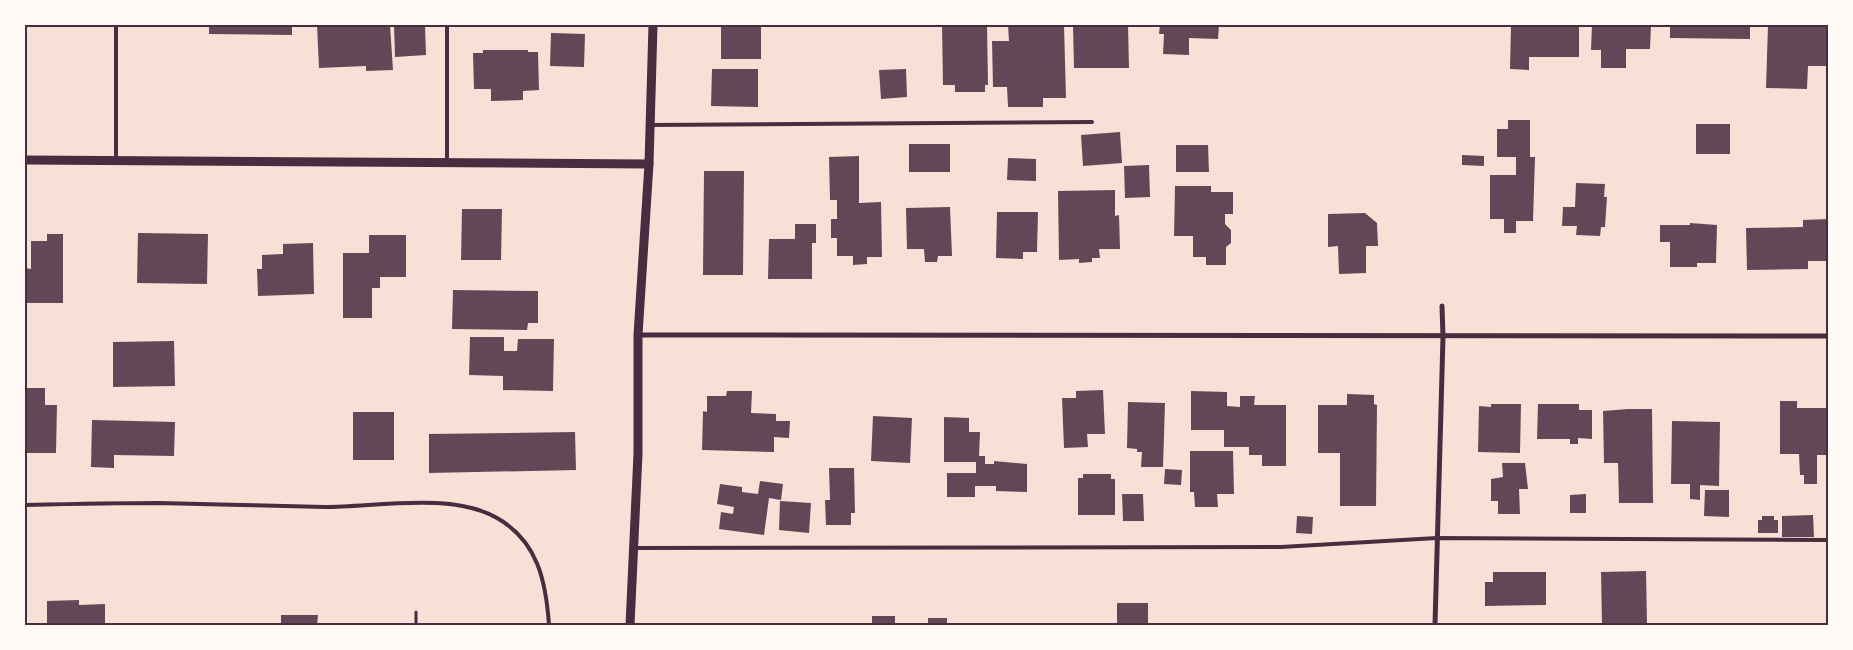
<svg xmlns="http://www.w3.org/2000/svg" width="1853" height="650" viewBox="0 0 1853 650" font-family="'Golos Text',sans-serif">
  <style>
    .building { fill: #644757 }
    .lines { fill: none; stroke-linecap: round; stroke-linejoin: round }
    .path { stroke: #4a2c40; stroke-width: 3 }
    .service { stroke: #4a2c40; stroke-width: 4 }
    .minor { stroke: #4a2c40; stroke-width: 5 }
    .tertiary { stroke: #4a2c40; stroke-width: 9 }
    .neatline { fill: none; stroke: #4a2c40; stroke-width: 2 }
  </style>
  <rect width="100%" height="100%" fill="#f7e1d7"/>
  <g class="building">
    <polygon points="209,25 292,25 292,35 209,34"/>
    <polygon points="317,25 390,25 393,70 366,71 366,66 319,68"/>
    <polygon points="394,25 425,25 426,55 395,57"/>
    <rect x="721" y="25" width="40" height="34"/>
    <polygon points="942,25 987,25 988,85 985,85 985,92 955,92 955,85 943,85"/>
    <polygon points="1008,25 1064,25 1066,98 1043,98 1043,107 1008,107 1007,87 993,87 992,41 1009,41"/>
    <polygon points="1073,25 1128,25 1129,68 1074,68"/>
    <polygon points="1160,25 1219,25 1218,39 1189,38 1189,55 1163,54 1164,34 1159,34"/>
    <polygon points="1511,25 1579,25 1579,57 1529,57 1529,70 1510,69"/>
    <polygon points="1592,25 1651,25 1650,49 1626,49 1626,68 1601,68 1601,50 1591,50"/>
    <polygon points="1670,25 1750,25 1750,39 1670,38"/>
    <polygon points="1768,25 1828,25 1828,66 1808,66 1807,89 1766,88"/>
    <polygon points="551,33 585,34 584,67 550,66"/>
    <polygon points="483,50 528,50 528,52 538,52 539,90 523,91 523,100 491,101 491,89 474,89 473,53 483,53"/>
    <polygon points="712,69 758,69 758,107 711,106"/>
    <polygon points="906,69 907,97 881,99 879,70"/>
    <polygon points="1508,120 1530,120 1530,157 1535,157 1533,221 1516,221 1516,233 1504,233 1504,219 1490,219 1490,175 1516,175 1516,157 1497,157 1497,129 1508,129"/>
    <rect x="1696" y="124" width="34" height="30"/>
    <polygon points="1120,132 1122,163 1083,166 1081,135"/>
    <rect x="909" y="144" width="41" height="28"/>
    <polygon points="1176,145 1208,145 1209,172 1176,172"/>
    <polygon points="1462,155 1484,156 1484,166 1462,165"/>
    <polygon points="859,156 859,203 881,202 882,257 867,257 867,264 853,265 853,256 837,256 837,238 831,238 831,219 837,219 837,200 830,200 829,157"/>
    <polygon points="1008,158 1036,159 1036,181 1007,180"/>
    <polygon points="1149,165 1150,197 1125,198 1124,166"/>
    <polygon points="704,171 744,171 743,275 703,275"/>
    <polygon points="1576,183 1605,184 1604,197 1607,197 1605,227 1601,227 1600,236 1576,235 1577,226 1562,226 1563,207 1575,207"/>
    <polygon points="1175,186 1211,186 1211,192 1233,192 1233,214 1225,214 1225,224 1231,230 1231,243 1226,247 1226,265 1206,265 1206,257 1193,257 1193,236 1174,236"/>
    <polygon points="1115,190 1115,216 1119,215 1120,249 1099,249 1100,258 1092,258 1092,262 1079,263 1079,259 1059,260 1058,191"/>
    <polygon points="950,207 952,256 938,256 937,262 925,262 924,249 907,249 906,208"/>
    <polygon points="462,209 502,209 501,260 461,260"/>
    <polygon points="997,212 1038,212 1037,252 1023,252 1023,259 996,258"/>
    <polygon points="1365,213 1377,223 1378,246 1366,246 1366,273 1339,274 1338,246 1328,247 1328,214"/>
    <polygon points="1828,219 1828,261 1808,261 1808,269 1747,270 1746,228 1803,227 1803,220"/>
    <polygon points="1690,223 1717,225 1716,263 1697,263 1697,267 1670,267 1670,242 1660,242 1660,225 1690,225"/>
    <polygon points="795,224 816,224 816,243 812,243 812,279 768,279 769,239 795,239"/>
    <polygon points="138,233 208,234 207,284 137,283"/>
    <polygon points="47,234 63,234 63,303 25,303 25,268 31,269 31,241 47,241"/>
    <polygon points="369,235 406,235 406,277 380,277 380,288 372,288 372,318 343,318 343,253 369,253"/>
    <polygon points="313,243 314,294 258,296 257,269 262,269 262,255 283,254 283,244"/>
    <polygon points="453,290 538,291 538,323 528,323 527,330 452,329"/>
    <polygon points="470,337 504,337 504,351 517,351 518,339 554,339 553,391 503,390 503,376 469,375"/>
    <polygon points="174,341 175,386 113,387 113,342"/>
    <polygon points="25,388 45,388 45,405 57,405 56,453 25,453"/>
    <polygon points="1103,390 1105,434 1087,434 1088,447 1064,448 1062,398 1076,398 1076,391"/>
    <polygon points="727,391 752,391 751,413 776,414 776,421 790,421 789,438 774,437 774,452 702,450 703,411 707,412 707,396 726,396"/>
    <polygon points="1191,391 1227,392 1227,406 1240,407 1240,396 1255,396 1254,405 1286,405 1286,466 1262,466 1262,455 1249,455 1249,447 1224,447 1224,430 1191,430"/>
    <polygon points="1347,394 1374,395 1374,404 1377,405 1376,506 1340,506 1340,453 1318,453 1318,405 1347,405"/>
    <polygon points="1780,401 1797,401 1797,408 1828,408 1828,455 1817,455 1817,484 1804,484 1804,475 1800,475 1799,454 1780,454"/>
    <polygon points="1128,402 1165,403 1163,467 1141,467 1142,452 1137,452 1137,449 1127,448"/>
    <polygon points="1491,404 1521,404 1520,453 1478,452 1479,406 1491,407"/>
    <polygon points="1538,404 1579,404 1579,410 1592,410 1592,439 1578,438 1578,444 1570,444 1570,439 1537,439"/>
    <polygon points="1628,409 1652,409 1653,503 1619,503 1618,463 1604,463 1603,411"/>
    <rect x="353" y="412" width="41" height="48"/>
    <polygon points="873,416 912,418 910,463 871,461"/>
    <polygon points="944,417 969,418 969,432 980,432 979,456 985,456 985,464 994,464 994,461 1027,464 1027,492 996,491 996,486 975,486 975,497 947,497 947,473 976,473 976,462 944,462"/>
    <polygon points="92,420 175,422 174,456 114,455 114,468 91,467"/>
    <polygon points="1672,421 1720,422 1719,486 1700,485 1700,500 1690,499 1690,484 1671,484"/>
    <polygon points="575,432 576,470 429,473 429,434"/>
    <polygon points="1190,451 1233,451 1234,494 1217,494 1218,507 1195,507 1194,492 1190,492"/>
    <polygon points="1502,463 1525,463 1528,489 1519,489 1520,514 1498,514 1498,501 1491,501 1491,479 1503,477"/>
    <polygon points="829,468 854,468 855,513 851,513 851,525 826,525 825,500 830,500"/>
    <polygon points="1165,469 1182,470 1181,485 1164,484"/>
    <polygon points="1083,474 1111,474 1111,479 1115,479 1115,515 1078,515 1078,478 1083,478"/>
    <polygon points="760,481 783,484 781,500 769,498 764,535 719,529 721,512 733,514 734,507 717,504 720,484 742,487 742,492 758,494"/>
    <polygon points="1705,490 1729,490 1729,517 1704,516"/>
    <polygon points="1122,494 1143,494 1144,521 1123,521"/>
    <polygon points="1586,494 1586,513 1570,513 1570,495"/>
    <polygon points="780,501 811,503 809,533 779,530"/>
    <polygon points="1813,515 1814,537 1782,537 1782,516"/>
    <polygon points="1297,516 1313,517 1312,534 1296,533"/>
    <polygon points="1762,516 1774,516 1774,520 1778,520 1778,533 1758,533 1758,520 1762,520"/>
    <polygon points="1646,571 1647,625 1602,625 1601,572"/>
    <polygon points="1493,572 1546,572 1546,605 1485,606 1485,582 1493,582"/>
    <polygon points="79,600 79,605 105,604 105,625 47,625 47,601"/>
    <rect x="1117" y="603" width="31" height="22"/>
    <polygon points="281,615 318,615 317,625 281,625"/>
    <rect x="872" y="616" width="23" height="9"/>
    <rect x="928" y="618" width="19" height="7"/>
  </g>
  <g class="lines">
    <polyline class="path" points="416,625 416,612"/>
    <g class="service">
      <polyline points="116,25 116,160"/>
      <polyline points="650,125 1092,122"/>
      <polyline points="447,162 447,25"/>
      <path d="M 25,505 C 69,504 114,503 158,503 C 214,504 269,506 325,507 C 376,507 452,492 497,518 C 538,541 546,582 549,625"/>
      <polyline points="634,548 1281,547 1437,538 1828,540"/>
    </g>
    <g class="minor">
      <polyline points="638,335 1828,336"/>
      <polyline points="1435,625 1443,337 1442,306"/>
    </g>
    <g class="tertiary">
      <polyline points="25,160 649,164"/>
      <polyline points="630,625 638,454 638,335 649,164 653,25"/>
    </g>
  </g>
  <rect width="1853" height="650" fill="none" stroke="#fffaf5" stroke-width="52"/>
  <rect x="26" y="26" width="1801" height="598" class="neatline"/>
</svg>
